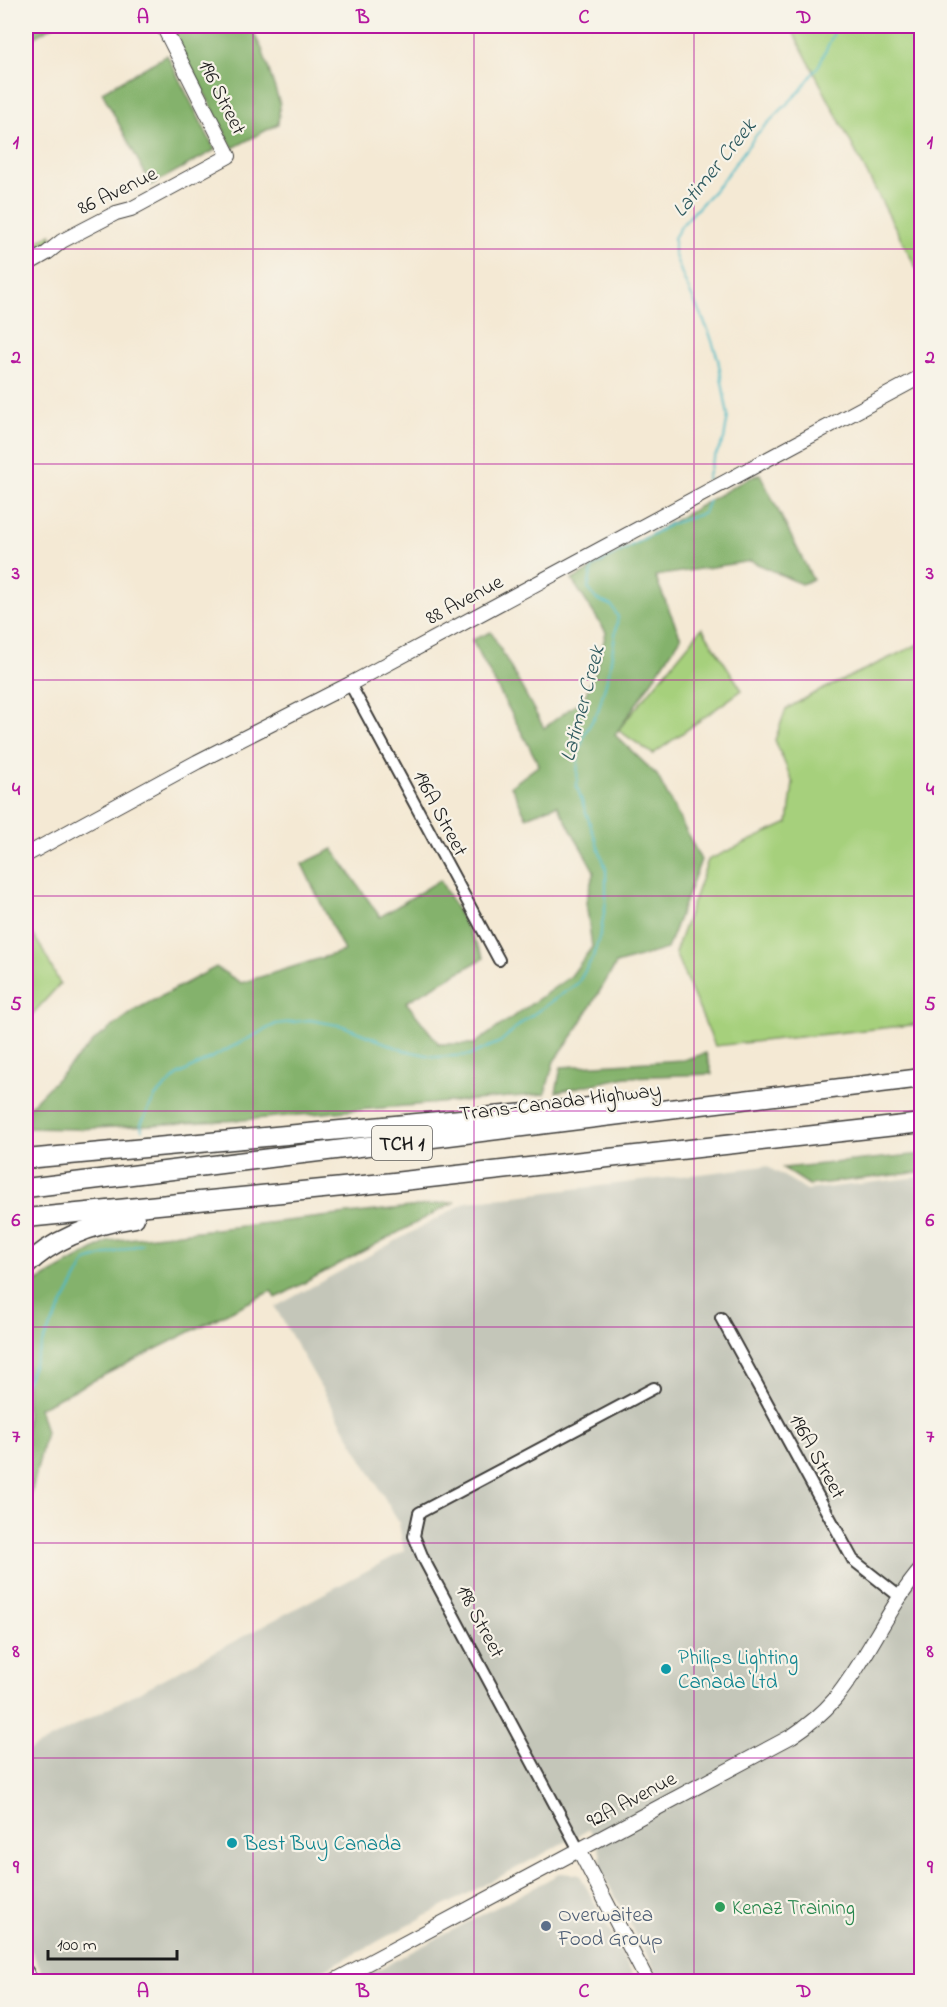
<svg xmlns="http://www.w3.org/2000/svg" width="947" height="2007" viewBox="0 0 947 2007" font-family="'Indie Flower',sans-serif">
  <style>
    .industrial { fill: #c4c6b9 }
    .green { fill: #a6d07c; stroke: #61764c; stroke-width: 1.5 }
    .forest { fill: #84b26c; stroke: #506744; stroke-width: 1.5 }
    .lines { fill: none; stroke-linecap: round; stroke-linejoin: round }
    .stream { stroke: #4dbac6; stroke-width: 2 }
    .street-casing { stroke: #3c3b38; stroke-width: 14 }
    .secondary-casing { stroke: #3c3b38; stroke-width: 16 }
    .primary-casing { stroke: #3c3b38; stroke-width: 18 }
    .highway-casing { stroke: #3c3b38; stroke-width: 21 }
    .street { stroke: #fff; stroke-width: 10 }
    .secondary { stroke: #fff; stroke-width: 14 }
    .primary { stroke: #fff; stroke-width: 15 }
    .highway { stroke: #fff; stroke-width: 18 }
    .grid { fill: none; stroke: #b5179e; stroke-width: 1.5; stroke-opacity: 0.55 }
    .culture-dot { fill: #0f9aa8; stroke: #f7f3e8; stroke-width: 2 }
    .leisure-dot { fill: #2e9e5b; stroke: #f7f3e8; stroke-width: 2 }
    .service-dot { fill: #5c6f8a; stroke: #f7f3e8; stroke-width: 2 }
    .labels { text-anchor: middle; stroke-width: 4.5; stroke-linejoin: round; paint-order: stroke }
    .shield { fill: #f7f3e8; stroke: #5e5c59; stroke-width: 1.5 }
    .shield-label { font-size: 20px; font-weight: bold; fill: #1c1c1c }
    .street-label { font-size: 21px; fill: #1c1c1c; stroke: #f7f3e8 }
    .culture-label { font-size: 21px; fill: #0d838f; stroke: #f7f3e8; text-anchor: start }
    .leisure-label { font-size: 21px; fill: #27864d; stroke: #f7f3e8; text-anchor: start }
    .service-label { font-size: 21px; fill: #4e5e75; stroke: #f7f3e8; text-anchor: start }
    .water-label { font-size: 22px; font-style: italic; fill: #305b60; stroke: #f7f3e8 }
    .neatline { fill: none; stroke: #b5179e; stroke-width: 2 }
    .grid-label { font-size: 20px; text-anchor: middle; font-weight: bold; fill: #b5179e }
  </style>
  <rect width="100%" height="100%" fill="#f7f3e8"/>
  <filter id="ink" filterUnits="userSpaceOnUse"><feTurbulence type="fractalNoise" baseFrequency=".0167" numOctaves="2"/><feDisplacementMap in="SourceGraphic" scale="12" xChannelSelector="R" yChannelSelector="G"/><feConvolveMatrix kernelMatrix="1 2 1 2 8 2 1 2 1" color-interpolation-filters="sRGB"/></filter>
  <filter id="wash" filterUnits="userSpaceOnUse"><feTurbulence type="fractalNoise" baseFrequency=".008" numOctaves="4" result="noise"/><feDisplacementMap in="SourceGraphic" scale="24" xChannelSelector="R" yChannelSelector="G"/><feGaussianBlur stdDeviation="1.35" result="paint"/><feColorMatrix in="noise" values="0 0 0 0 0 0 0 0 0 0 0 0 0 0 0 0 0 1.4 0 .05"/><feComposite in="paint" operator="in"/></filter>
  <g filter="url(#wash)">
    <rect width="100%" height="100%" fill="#f4e9d4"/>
    <g class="industrial">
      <polygon points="766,1166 807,1190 921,1177 921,1981 661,1981 600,1869 601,1855 590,1829 303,1981 47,1981 26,1941 26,1752 404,1551 399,1523 275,1307 467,1202"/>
      <polygon points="561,1873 580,1875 636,1981 356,1981"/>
    </g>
    <g class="green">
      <polygon points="790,26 921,26 921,277"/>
      <polygon points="51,234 53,238 40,250 26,257 26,248"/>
      <polygon points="702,628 742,690 653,754 618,730"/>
      <polygon points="921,643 921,1024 715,1046 675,953 708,860 788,823 793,783 775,740 786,709 811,695"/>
      <polygon points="26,924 43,950 60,984 26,1021"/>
    </g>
    <g class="forest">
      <polygon points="26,26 53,26 26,42"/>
      <polygon points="170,26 250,26 262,49 280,104 278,124 233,148"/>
      <polygon points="167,55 215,150 151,185 102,92"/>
      <polygon points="760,474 813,580 801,584 751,561 655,576 681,638 615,735 657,775 701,860 667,949 616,964 574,1034 554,1061 545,1094 242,1120 78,1129 26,1128 26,1110 96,1039 137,1009 216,967 241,983 344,951 302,864 333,849 380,917 440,880 484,958 406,1002 439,1044 474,1044 571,976 592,947 586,902 594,871 557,805 526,817 511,786 539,765 472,640 491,632 544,728 584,698 598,665 606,632 572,580 745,480"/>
      <polygon points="706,1053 712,1074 626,1077 556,1092 561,1067 683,1060"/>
      <polygon points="921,1154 921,1172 809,1185 783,1168"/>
      <polygon points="455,1202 276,1298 271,1291 39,1408 46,1432 31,1495 26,1499 27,1287 109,1241"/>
    </g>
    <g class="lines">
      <g class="stream">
        <polyline points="707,479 712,462 724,439 728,416 718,359 709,332 685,282 674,253 674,238 682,225 720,184 757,134 800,91 819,65 837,26"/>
        <polyline points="142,1130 141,1124 155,1097 178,1075 276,1024 310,1020 343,1026 403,1050 436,1057 470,1055 500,1042 525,1020 578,983 593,957 601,931 606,901 606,869 577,787 578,755 585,733 598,711 609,672 618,617 612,606 596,599 588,588 592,568 596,565 671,524 704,513 709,500"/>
        <polyline points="26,1383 43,1341 86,1261 142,1244"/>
      </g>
    </g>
  </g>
  <g filter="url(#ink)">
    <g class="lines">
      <g class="street-casing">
        <g id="street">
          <polyline points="350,684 499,960"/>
          <polyline points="721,1318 853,1560 900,1597"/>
          <polyline points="579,1850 423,1558 414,1536 419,1513 654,1388"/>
        </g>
      </g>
      <g class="secondary-casing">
        <g id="secondary">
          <polyline points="26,265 47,253 62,241 116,213 131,209 229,156 163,26"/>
          <polyline points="26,855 197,762 350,684 922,376"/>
          <polyline points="579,1850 648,1982"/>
          <path d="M 332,1982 L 792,1736 C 807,1726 822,1714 834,1700 C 868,1659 887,1608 922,1568"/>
        </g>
      </g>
      <g class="primary-casing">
        <polyline id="primary" points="26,1973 30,1982"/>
      </g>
      <g class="highway-casing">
        <g id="highway">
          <polyline points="26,1159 644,1102"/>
          <polyline points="26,1188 922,1078"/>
          <polyline points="26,1218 394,1182 922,1123"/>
          <path d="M 26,1266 C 54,1238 96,1224 135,1218"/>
        </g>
      </g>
      <use href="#street" class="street"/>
      <use href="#secondary" class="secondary"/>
      <use href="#primary" class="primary"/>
      <use href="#highway" class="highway"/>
    </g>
  </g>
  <path class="grid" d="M 253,26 L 253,1982M 474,26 L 474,1982M 694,26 L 694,1982M 26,249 L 922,249M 26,464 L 922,464M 26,680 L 922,680M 26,896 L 922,896M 26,1111 L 922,1111M 26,1327 L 922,1327M 26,1543 L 922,1543M 26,1758 L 922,1758"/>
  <g class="culture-dot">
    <circle cx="666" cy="1669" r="6"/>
    <circle cx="232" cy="1843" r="6"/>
  </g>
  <circle class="leisure-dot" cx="720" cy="1907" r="6"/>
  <circle class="service-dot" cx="546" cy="1926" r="6"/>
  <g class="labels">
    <rect class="shield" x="372" y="1126" width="60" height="34" rx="4.5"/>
    <g class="shield-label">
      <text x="402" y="1150">TCH 1</text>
    </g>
    <g class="street-label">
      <text transform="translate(223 97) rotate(63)" y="7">196 Street</text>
      <text transform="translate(117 190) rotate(-26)" y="7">86 Avenue</text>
      <text transform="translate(464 599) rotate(-28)" y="7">88 Avenue</text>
      <text transform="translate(441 813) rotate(62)" y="7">196A Street</text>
      <text transform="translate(560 1101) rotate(-7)" y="7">Trans-Canada Highway</text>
      <text transform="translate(818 1456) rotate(61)" y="7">196A Street</text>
      <text transform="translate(481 1621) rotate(62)" y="7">198 Street</text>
      <text transform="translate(631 1799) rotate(-28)" y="7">92A Avenue</text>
    </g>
    <g class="culture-label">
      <text x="678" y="1664">Philips Lighting<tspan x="678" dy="24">Canada Ltd</tspan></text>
      <text x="244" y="1850">Best Buy Canada</text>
    </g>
    <g class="leisure-label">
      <text x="732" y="1914">Kenaz Training</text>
    </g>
    <g class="service-label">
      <text x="558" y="1921">Overwaitea<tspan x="558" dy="24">Food Group</tspan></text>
    </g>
    <g class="water-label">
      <text transform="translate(713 167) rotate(-51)" y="8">Latimer Creek</text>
      <text transform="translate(581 703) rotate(-75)" y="8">Latimer Creek</text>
    </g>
  </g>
  <rect width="947" height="2007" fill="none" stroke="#f7f3e8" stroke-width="66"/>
  <path d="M48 1950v9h129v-9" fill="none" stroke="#1c1c1c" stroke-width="3"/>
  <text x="57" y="1950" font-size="18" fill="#1c1c1c" stroke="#f7f3e8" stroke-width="4.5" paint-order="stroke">100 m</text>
  <rect x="33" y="33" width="881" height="1941" class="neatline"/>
  <g class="grid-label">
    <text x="143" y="23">A</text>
    <text x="363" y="23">B</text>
    <text x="584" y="23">C</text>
    <text x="804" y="23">D</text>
    <text x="16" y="148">1</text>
    <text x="930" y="148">1</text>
    <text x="16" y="363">2</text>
    <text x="930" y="363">2</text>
    <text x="16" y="579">3</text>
    <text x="930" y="579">3</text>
    <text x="16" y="795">4</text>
    <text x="930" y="795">4</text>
    <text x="16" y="1010">5</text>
    <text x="930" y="1010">5</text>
    <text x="16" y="1226">6</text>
    <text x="930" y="1226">6</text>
    <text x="16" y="1442">7</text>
    <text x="930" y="1442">7</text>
    <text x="16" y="1657">8</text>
    <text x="930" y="1657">8</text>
    <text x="16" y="1873">9</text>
    <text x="930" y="1873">9</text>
    <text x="143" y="1997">A</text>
    <text x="363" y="1997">B</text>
    <text x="584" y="1997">C</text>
    <text x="804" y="1997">D</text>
  </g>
</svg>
